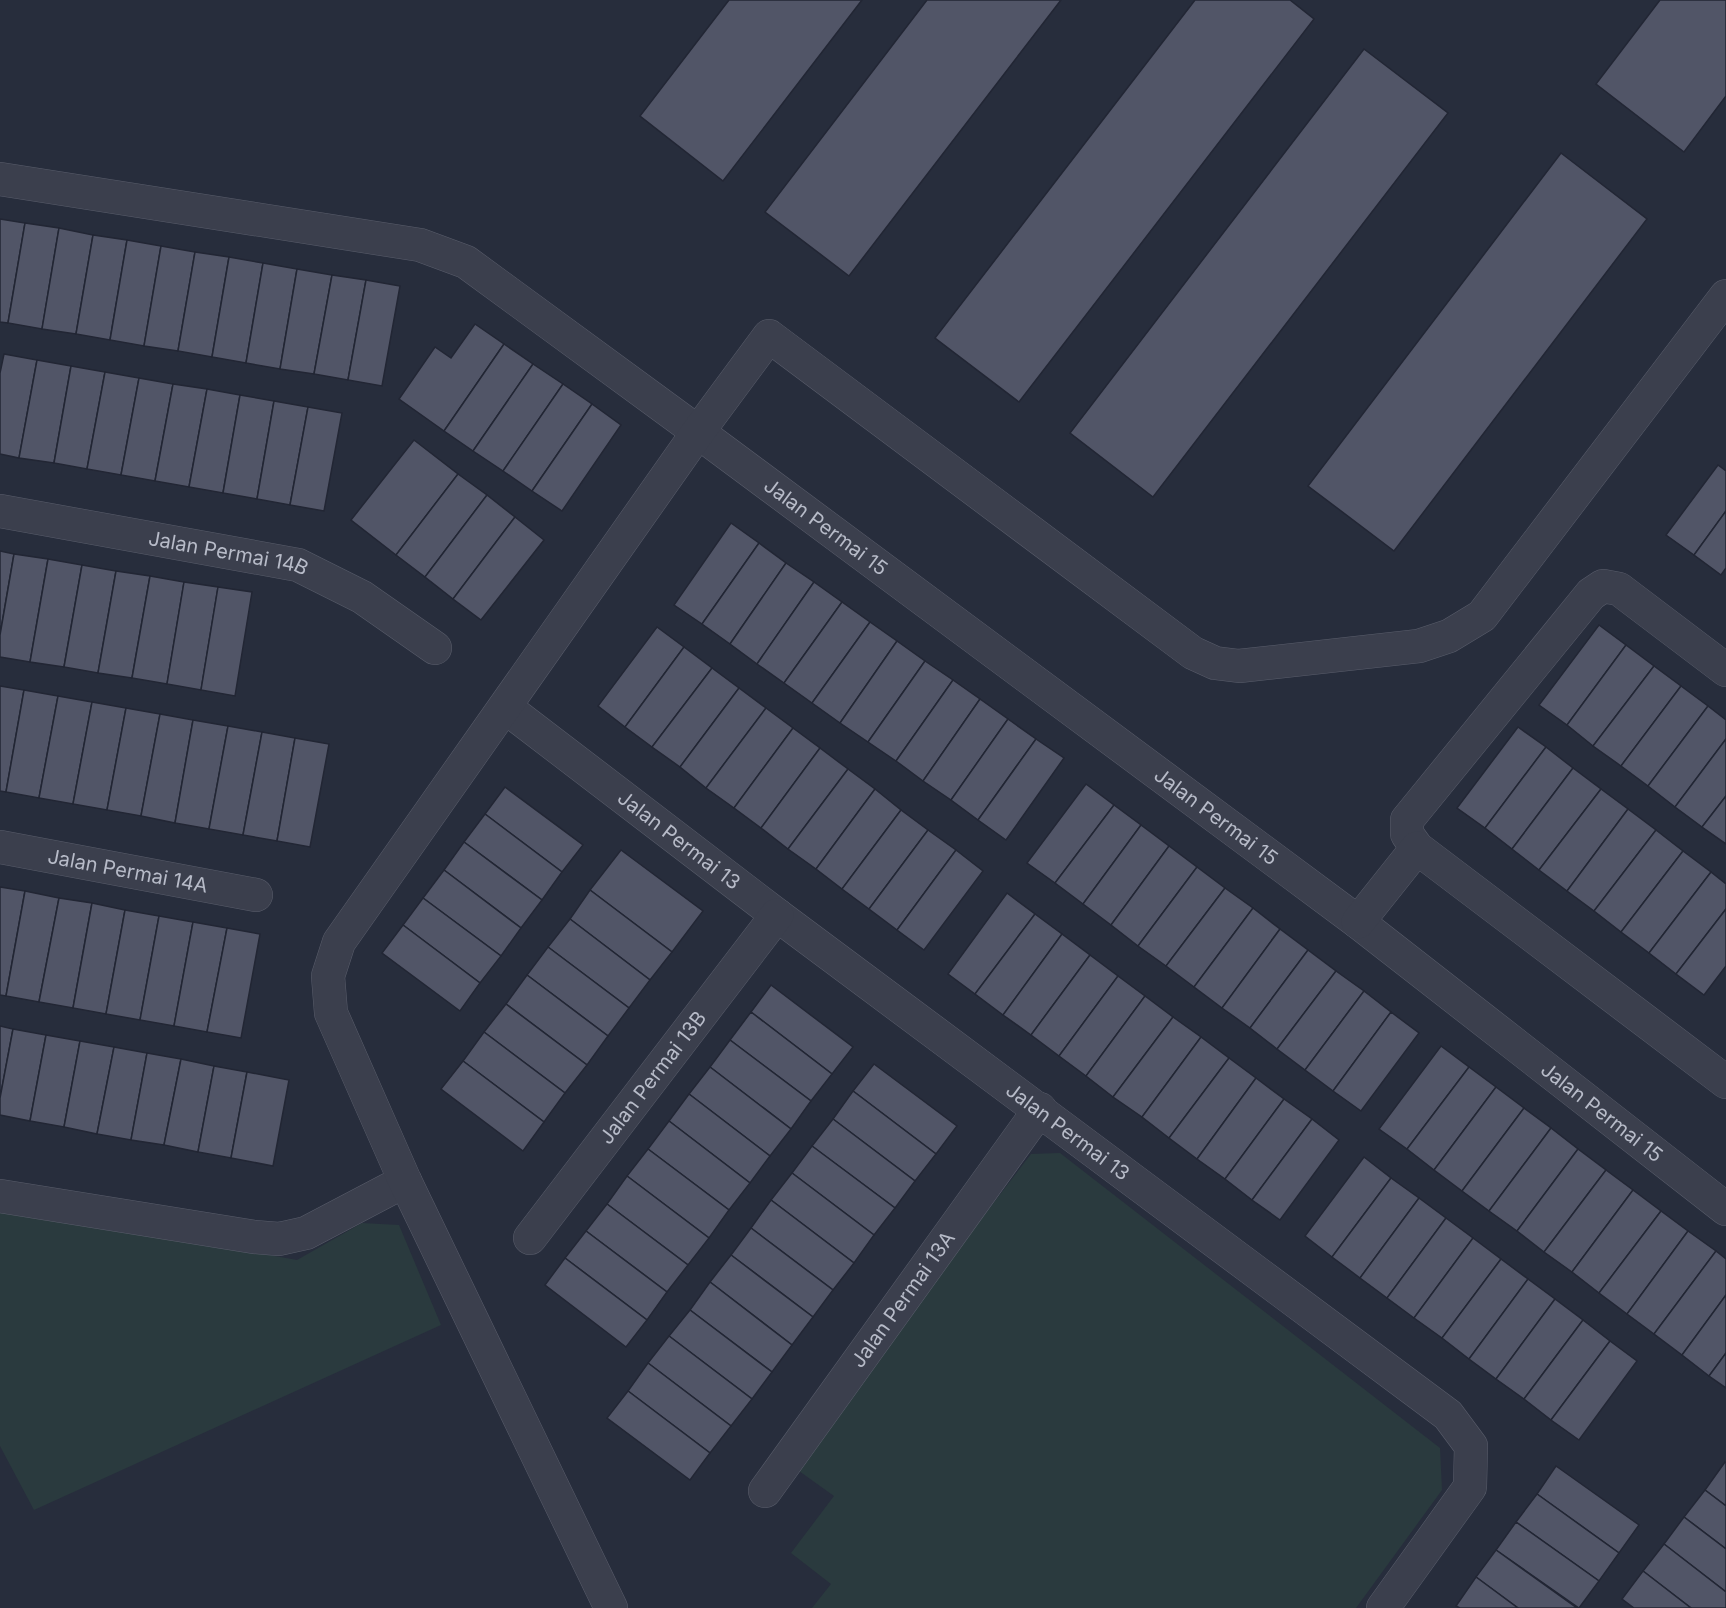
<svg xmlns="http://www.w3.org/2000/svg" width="1726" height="1608" viewBox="0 0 1726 1608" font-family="Inter,sans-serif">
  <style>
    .green { fill: #2a3a3e }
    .building { fill: #515567; stroke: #222634; stroke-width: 1.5 }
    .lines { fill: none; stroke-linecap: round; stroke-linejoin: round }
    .street-casing { stroke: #595d6b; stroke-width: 34 }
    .street { stroke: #3b3f4d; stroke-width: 33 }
    .labels { text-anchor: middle; stroke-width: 4.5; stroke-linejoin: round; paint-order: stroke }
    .street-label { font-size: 20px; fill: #b7bbc8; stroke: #202432 }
  </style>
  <rect width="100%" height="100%" fill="#272d3c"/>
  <g class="green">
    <polygon points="1060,1153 1440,1448 1442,1490 1356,1608 812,1608 831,1584 791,1553 834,1496 792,1466 1031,1154"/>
    <polygon points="0,1206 297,1260 362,1223 399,1225 441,1325 34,1510 0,1446"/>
  </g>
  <g class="building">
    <polygon points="729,0 862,0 723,181 640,116"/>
    <polygon points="927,0 1061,0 849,276 765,212"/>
    <polygon points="1195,0 1290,0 1314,19 1019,402 935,338"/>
    <polygon points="1660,0 1726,0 1726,96 1684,152 1596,84"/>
    <polygon points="1364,49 1448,113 1153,497 1070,433"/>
    <polygon points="1561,153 1647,219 1394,551 1308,486"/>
    <polygon points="0,219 25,223 8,323 0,322"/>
    <polygon points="25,223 59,228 42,329 8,323"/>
    <polygon points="59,228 93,235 76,334 42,329"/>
    <polygon points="93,235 127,240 110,340 76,334"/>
    <polygon points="127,240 161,246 144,346 110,340"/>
    <polygon points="161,246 195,252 178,351 144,346"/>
    <polygon points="195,252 229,257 212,357 178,351"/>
    <polygon points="229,257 263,263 246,363 212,357"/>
    <polygon points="263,263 297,269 280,369 246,363"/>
    <polygon points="297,269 332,275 314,374 280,369"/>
    <polygon points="332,275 366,280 348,380 314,374"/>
    <polygon points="366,280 400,286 382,386 348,380"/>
    <polygon points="475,324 504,344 444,431 399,399 435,347 451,358"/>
    <polygon points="504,344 533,364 473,451 444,431"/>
    <polygon points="4,354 37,360 19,458 0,454 0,373"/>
    <polygon points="37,360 71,366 54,463 19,458"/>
    <polygon points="533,364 563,384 503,471 473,451"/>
    <polygon points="71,366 105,372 87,469 54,463"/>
    <polygon points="105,372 139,378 121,475 87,469"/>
    <polygon points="139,378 173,384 155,481 121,475"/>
    <polygon points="173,384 207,389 189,487 155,481"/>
    <polygon points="563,384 592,404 532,491 503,471"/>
    <polygon points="207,389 240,395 223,493 189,487"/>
    <polygon points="240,395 274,401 257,499 223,493"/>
    <polygon points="274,401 308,407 290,505 257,499"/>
    <polygon points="592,404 621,425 562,511 532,491"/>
    <polygon points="308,407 342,413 324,511 290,505"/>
    <polygon points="414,440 458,474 396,555 351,520"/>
    <polygon points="1718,465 1726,471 1726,511 1694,555 1666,535"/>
    <polygon points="458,474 487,495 425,577 396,555"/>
    <polygon points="487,495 515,517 453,599 425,577"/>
    <polygon points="1726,511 1726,568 1721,575 1694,555"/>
    <polygon points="515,517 544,540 481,620 453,599"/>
    <polygon points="731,523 759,543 702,624 674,605"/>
    <polygon points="759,543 786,563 730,644 702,624"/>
    <polygon points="0,551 14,554 0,635"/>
    <polygon points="14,554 48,559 30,662 0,657 0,635"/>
    <polygon points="48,559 82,565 64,667 30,662"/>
    <polygon points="786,563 814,582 757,664 730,644"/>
    <polygon points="82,565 116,571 98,673 64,667"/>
    <polygon points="116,571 150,576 132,678 98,673"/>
    <polygon points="150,576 184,582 167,684 132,678"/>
    <polygon points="184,582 218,587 201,690 167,684"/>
    <polygon points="814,582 842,602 784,683 757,664"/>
    <polygon points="218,587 252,592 235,696 201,690"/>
    <polygon points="842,602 870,622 812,703 784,683"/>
    <polygon points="870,622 897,641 840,723 812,703"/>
    <polygon points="1599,625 1626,645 1567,725 1539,705"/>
    <polygon points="657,627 684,647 625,727 598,706"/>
    <polygon points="897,641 925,661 868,742 840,723"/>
    <polygon points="1626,645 1654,666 1593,746 1567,725"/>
    <polygon points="684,647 712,668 652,747 625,727"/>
    <polygon points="925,661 953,680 896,761 868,742"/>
    <polygon points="1654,666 1681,686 1621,766 1593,746"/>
    <polygon points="712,668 739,688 680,767 652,747"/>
    <polygon points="953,680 980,699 923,781 896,761"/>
    <polygon points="0,686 24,690 6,792 0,791"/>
    <polygon points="1681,686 1708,706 1648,786 1621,766"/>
    <polygon points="739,688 766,708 706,788 680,767"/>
    <polygon points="24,690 58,696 39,798 6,792"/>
    <polygon points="58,696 92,702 73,804 39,798"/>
    <polygon points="980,699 1008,719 951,800 923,781"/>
    <polygon points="92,702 126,708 107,810 73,804"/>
    <polygon points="1708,706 1726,720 1726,739 1675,807 1648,786"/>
    <polygon points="126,708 160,714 141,816 107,810"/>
    <polygon points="766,708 793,728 734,808 706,788"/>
    <polygon points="160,714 193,720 175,823 141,816"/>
    <polygon points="1008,719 1036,739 978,820 951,800"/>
    <polygon points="193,720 228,726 209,829 175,823"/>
    <polygon points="228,726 262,732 243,835 209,829"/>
    <polygon points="1518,727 1546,747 1485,828 1457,808"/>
    <polygon points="793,728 820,748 761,828 734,808"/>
    <polygon points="262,732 295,738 277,841 243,835"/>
    <polygon points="295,738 329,744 310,847 277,841"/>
    <polygon points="1036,739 1064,758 1006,840 978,820"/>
    <polygon points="1726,739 1726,796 1702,827 1675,807"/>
    <polygon points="1546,747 1573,768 1512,849 1485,828"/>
    <polygon points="820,748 848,769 788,849 761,828"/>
    <polygon points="1573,768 1601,789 1539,870 1512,849"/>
    <polygon points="848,769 875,789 816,869 788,849"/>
    <polygon points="1086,784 1114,805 1055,883 1027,863"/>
    <polygon points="505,787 583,845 562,872 485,814"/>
    <polygon points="875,789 901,810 842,889 816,869"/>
    <polygon points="1601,789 1628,809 1567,891 1539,870"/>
    <polygon points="1726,796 1726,844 1702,827"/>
    <polygon points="1114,805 1141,825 1083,904 1055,883"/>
    <polygon points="1628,809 1656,830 1594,911 1567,891"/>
    <polygon points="901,810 928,830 869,909 842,889"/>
    <polygon points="485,814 562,872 542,900 464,842"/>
    <polygon points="1141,825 1169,846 1111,925 1083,904"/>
    <polygon points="928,830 956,850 897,930 869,909"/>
    <polygon points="1656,830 1683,851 1621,932 1594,911"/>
    <polygon points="464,842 542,900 521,928 444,870"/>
    <polygon points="1169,846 1197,867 1138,946 1111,925"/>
    <polygon points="621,850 703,911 672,952 590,890"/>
    <polygon points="956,850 983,871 924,950 897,930"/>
    <polygon points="1683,851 1711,872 1649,953 1621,932"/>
    <polygon points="1197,867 1225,888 1166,966 1138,946"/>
    <polygon points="444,870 521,928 501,956 423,898"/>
    <polygon points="1711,872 1726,884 1726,909 1676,974 1649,953"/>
    <polygon points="0,887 25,891 6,996 0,995"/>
    <polygon points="1225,888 1253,908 1194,987 1166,966"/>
    <polygon points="590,890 672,952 650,980 570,919"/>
    <polygon points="25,891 59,898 39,1002 6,996"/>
    <polygon points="1007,893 1035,914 975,994 948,974"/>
    <polygon points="59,898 92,903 73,1008 39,1002"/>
    <polygon points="423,898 501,956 480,983 403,925"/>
    <polygon points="92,903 125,910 106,1014 73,1008"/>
    <polygon points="1253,908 1280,929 1222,1008 1194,987"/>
    <polygon points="1726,909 1726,966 1704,995 1676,974"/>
    <polygon points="125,910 159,916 140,1020 106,1014"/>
    <polygon points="1035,914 1062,934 1003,1015 975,994"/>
    <polygon points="159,916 193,922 174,1026 140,1020"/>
    <polygon points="570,919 650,980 629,1008 548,947"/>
    <polygon points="193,922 227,928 207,1032 174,1026"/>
    <polygon points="403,925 480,983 460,1011 382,953"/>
    <polygon points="227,928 260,934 241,1038 207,1032"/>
    <polygon points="1280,929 1308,950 1250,1028 1222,1008"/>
    <polygon points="1062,934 1090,955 1031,1035 1003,1015"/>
    <polygon points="548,947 629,1008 608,1036 527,975"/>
    <polygon points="1308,950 1336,971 1277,1049 1250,1028"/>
    <polygon points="1090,955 1118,976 1059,1056 1031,1035"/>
    <polygon points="1336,971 1364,991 1305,1070 1277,1049"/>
    <polygon points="527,975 608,1036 587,1065 506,1004"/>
    <polygon points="1118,976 1145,996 1086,1076 1059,1056"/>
    <polygon points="771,985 853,1047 832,1074 751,1012"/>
    <polygon points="1364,991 1391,1012 1333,1091 1305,1070"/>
    <polygon points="1145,996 1173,1017 1113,1097 1086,1076"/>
    <polygon points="506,1004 587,1065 565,1093 484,1032"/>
    <polygon points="751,1012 832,1074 811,1101 730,1040"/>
    <polygon points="1391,1012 1419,1033 1361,1111 1333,1091"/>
    <polygon points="1173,1017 1201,1037 1142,1117 1113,1097"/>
    <polygon points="0,1026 13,1029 0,1098"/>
    <polygon points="13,1029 46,1035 30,1121 0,1115 0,1098"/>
    <polygon points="484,1032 565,1093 544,1122 463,1061"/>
    <polygon points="46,1035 80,1041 64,1127 30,1121"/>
    <polygon points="1201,1037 1229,1058 1169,1138 1142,1117"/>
    <polygon points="730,1040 811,1101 791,1129 710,1067"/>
    <polygon points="80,1041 114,1047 97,1134 64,1127"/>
    <polygon points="1441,1046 1469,1067 1407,1149 1379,1129"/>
    <polygon points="114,1047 147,1053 131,1140 97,1134"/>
    <polygon points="147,1053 181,1059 164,1145 131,1140"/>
    <polygon points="1229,1058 1256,1078 1197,1159 1169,1138"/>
    <polygon points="181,1059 214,1066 198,1152 164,1145"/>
    <polygon points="463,1061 544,1122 523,1151 441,1089"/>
    <polygon points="874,1064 957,1126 936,1154 853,1091"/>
    <polygon points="214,1066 247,1072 231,1158 198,1152"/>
    <polygon points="710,1067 791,1129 770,1156 689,1094"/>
    <polygon points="1469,1067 1496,1087 1434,1170 1407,1149"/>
    <polygon points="247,1072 289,1080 273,1166 231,1158"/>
    <polygon points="1256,1078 1284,1099 1225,1179 1197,1159"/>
    <polygon points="1496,1087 1524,1108 1462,1191 1434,1170"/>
    <polygon points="853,1091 936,1154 915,1181 833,1119"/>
    <polygon points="689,1094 770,1156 750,1183 669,1121"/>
    <polygon points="1284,1099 1312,1119 1252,1200 1225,1179"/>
    <polygon points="1524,1108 1551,1128 1489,1211 1462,1191"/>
    <polygon points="833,1119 915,1181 895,1208 812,1146"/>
    <polygon points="1312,1119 1339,1140 1280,1220 1252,1200"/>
    <polygon points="669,1121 750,1183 729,1210 648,1149"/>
    <polygon points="1551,1128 1578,1149 1517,1231 1489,1211"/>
    <polygon points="812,1146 895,1208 874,1235 792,1173"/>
    <polygon points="648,1149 729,1210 709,1238 627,1176"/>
    <polygon points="1578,1149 1606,1170 1544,1252 1517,1231"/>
    <polygon points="1364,1157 1391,1178 1332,1257 1305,1236"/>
    <polygon points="1606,1170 1633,1190 1572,1272 1544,1252"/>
    <polygon points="792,1173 874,1235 854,1263 771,1200"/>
    <polygon points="627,1176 709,1238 688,1265 607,1204"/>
    <polygon points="1391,1178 1419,1198 1360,1278 1332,1257"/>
    <polygon points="1633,1190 1661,1211 1599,1293 1572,1272"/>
    <polygon points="1419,1198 1446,1218 1387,1298 1360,1278"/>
    <polygon points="771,1200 854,1263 833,1290 751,1228"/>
    <polygon points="607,1204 688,1265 667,1292 586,1231"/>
    <polygon points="1661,1211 1688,1231 1627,1314 1599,1293"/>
    <polygon points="1446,1218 1473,1238 1414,1318 1387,1298"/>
    <polygon points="751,1228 833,1290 813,1317 731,1255"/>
    <polygon points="586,1231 667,1292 647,1320 565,1258"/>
    <polygon points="1688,1231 1716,1251 1654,1334 1627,1314"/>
    <polygon points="1473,1238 1501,1259 1442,1338 1414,1318"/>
    <polygon points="1716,1251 1726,1259 1726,1295 1682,1355 1654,1334"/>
    <polygon points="731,1255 813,1317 792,1345 710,1282"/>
    <polygon points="565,1258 647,1320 626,1347 545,1285"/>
    <polygon points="1501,1259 1528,1279 1469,1359 1442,1338"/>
    <polygon points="1528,1279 1555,1299 1496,1379 1469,1359"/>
    <polygon points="710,1282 792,1345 772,1372 690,1310"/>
    <polygon points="1726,1295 1726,1353 1709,1376 1682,1355"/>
    <polygon points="1555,1299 1583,1320 1524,1399 1496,1379"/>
    <polygon points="690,1310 772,1372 752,1399 669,1336"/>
    <polygon points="1583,1320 1610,1341 1551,1420 1524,1399"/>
    <polygon points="669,1336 752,1399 731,1426 648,1363"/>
    <polygon points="1610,1341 1637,1361 1579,1440 1551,1420"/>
    <polygon points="1726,1353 1726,1388 1709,1376"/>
    <polygon points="648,1363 731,1426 710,1453 628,1391"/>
    <polygon points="628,1391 710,1453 690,1480 607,1418"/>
    <polygon points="1725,1462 1726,1463 1726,1506 1705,1490"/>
    <polygon points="1556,1466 1639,1525 1619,1553 1537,1494"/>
    <polygon points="1705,1490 1726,1506 1726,1549 1684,1517"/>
    <polygon points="1537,1494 1619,1553 1599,1581 1516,1522"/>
    <polygon points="1684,1517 1726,1549 1726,1592 1664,1544"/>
    <polygon points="1516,1522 1599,1581 1579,1608 1496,1550"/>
    <polygon points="1664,1544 1726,1592 1726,1608 1691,1608 1643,1571"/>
    <polygon points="1496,1550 1577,1608 1518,1608 1476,1577"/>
    <polygon points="1643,1571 1691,1608 1634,1608 1622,1599"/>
    <polygon points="1476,1577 1518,1608 1460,1608 1456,1606"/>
  </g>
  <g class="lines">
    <g class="street-casing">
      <g id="street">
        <path id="s1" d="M 0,179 L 420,245 L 466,262 L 698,432 L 1358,922 L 1726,1209"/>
        <path id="s2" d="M 0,511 L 298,565 L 362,597 L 435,648"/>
        <path id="s3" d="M 505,707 L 777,915 L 1448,1415 L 1471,1446 L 1470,1487 L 1383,1608"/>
        <path id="s4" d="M 0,847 L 256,895"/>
        <polyline points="1417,848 1407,834 1407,820 1591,594 1603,586 1619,589 1726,670"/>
        <polyline points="1358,922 1417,848 1726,1082"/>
        <polyline points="0,1196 254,1237 279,1239 306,1233 405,1181"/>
        <path id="s5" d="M 530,1238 L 777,915"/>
        <path id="s6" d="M 765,1491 L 1040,1109"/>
        <polyline points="611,1608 405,1181 331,1013 328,976 339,942 698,432 769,336 1193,653 1215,663 1239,666 1419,646 1449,636 1482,616 1726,296"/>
      </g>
    </g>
    <use href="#street" class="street"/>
  </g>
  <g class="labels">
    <g class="street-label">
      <text dy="7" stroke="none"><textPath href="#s1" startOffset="921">Jalan Permai 15</textPath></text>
      <text dy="7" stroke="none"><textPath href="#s2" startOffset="232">Jalan Permai 14B</textPath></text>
      <text dy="7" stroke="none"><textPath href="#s1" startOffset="1407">Jalan Permai 15</textPath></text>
      <text dy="7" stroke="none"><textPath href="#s3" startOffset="219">Jalan Permai 13</textPath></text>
      <text dy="7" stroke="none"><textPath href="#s4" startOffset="130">Jalan Permai 14A</textPath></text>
      <text dy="7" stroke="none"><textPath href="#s5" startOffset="202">Jalan Permai 13B</textPath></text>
      <text dy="7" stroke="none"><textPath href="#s1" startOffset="1893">Jalan Permai 15</textPath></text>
      <text dy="7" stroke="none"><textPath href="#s3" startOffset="705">Jalan Permai 13</textPath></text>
      <text dy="7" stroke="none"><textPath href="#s6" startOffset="236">Jalan Permai 13A</textPath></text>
    </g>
  </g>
</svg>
